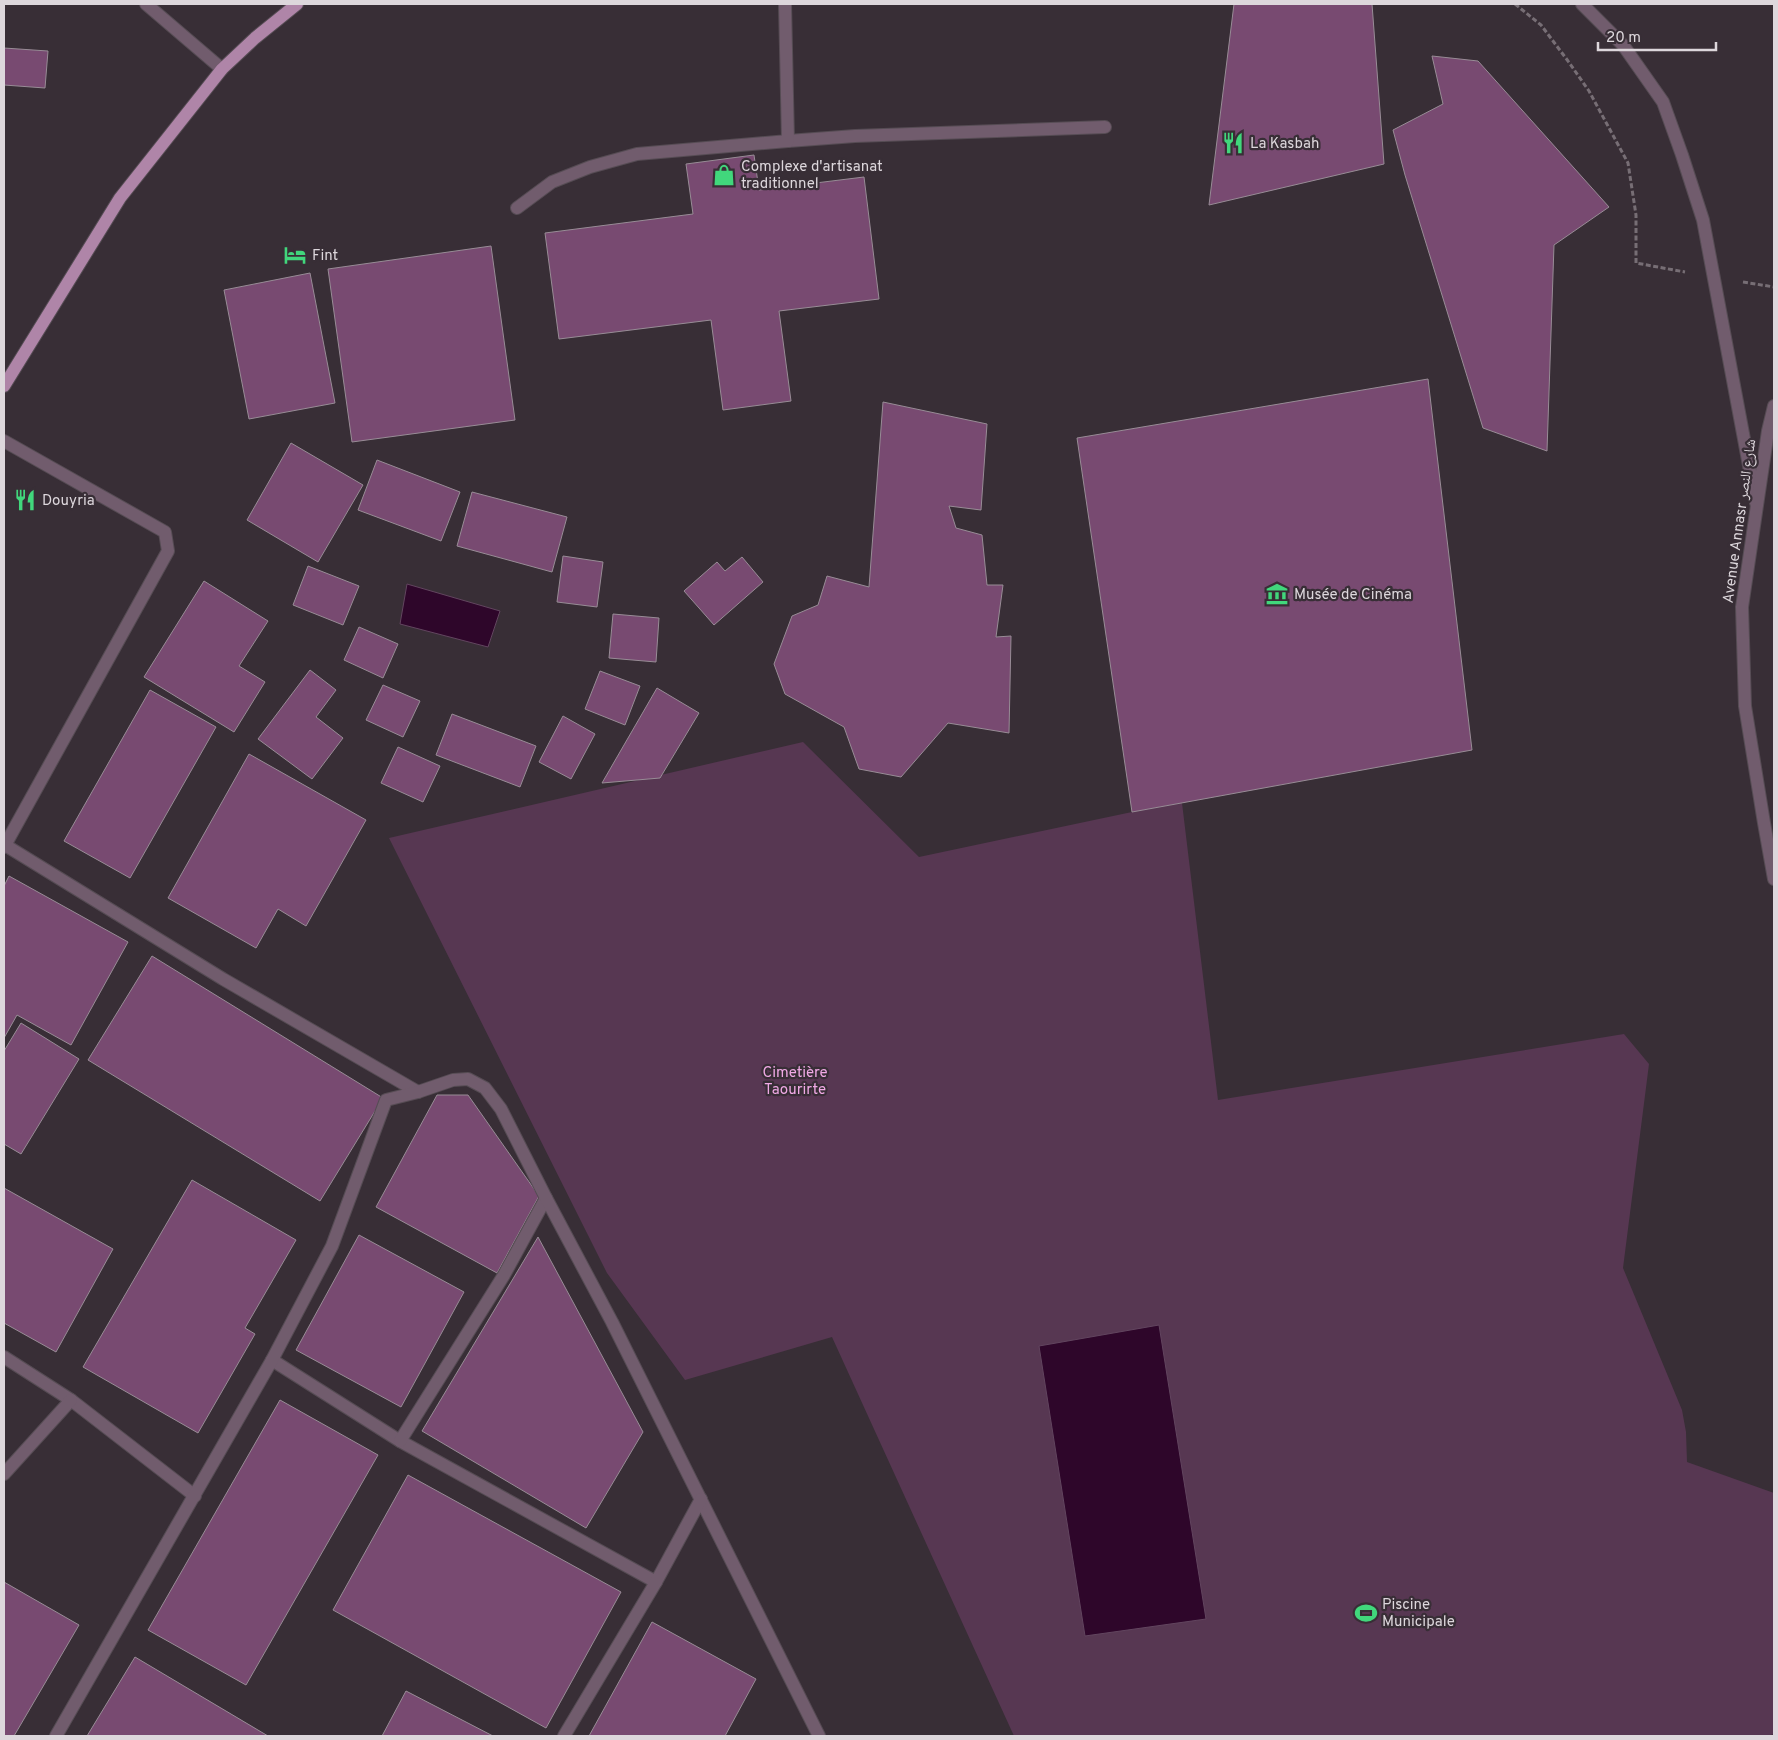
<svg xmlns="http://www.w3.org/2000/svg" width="1778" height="1740" viewBox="0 0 1778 1740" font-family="Overpass,'Noto Naskh Arabic',sans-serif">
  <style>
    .green { fill: #573752 }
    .water { fill: #2e062a; stroke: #62455f }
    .building { fill: #784a71; stroke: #988c96 }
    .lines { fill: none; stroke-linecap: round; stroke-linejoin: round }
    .service-casing { stroke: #564c54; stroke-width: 14 }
    .pedestrian-casing { stroke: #564c54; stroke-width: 14 }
    .minor-casing { stroke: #564c54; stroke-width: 14 }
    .tertiary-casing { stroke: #564c54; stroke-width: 14 }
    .primary-casing { stroke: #564c54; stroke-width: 14 }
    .path { stroke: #776e75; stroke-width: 3; stroke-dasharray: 5 2.5; stroke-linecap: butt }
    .service { stroke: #715c6d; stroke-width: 12 }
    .pedestrian { stroke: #715c6d; stroke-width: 12 }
    .minor { stroke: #715c6d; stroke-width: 12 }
    .tertiary { stroke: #715c6d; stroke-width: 12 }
    .primary { stroke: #af85a8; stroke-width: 12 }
    .labels { text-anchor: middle; stroke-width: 4.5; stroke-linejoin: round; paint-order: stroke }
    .poi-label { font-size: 15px; fill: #ddd7dc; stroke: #382e36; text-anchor: start }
    .street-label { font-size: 15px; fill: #ddd7dc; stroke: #382e36 }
    .park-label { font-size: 15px; fill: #f0a9e5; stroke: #382e36 }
  </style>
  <rect width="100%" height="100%" fill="#382e36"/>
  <polygon class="green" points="803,742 919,857 1132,812 1182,803 1218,1100 1624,1034 1649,1064 1623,1268 1682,1410 1686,1432 1687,1462 1774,1493 1774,1734 1767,1736 1014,1736 832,1337 685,1380 607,1273 389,838"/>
  <g class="water">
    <polygon points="407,584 500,611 488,647 400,624"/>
    <polygon points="1159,1325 1206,1619 1085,1636 1039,1346"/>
  </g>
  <g class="building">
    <polygon points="1234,4 1372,4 1384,164 1209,205"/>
    <polygon points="4,48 48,51 45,88 4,85"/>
    <polygon points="1432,56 1478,61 1609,207 1554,245 1547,451 1483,428 1405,175 1393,130 1443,104"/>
    <polygon points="754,155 759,190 864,177 879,299 779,311 791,401 723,410 711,320 559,339 545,233 693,214 686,164"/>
    <polygon points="491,246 515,420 352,442 328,269"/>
    <polygon points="310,273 335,403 249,419 224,290"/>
    <polygon points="1428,379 1472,750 1132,812 1077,438"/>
    <polygon points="883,402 987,424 981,510 949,506 956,528 982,535 987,585 1003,585 996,637 1011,636 1009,733 948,723 901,777 859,769 844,727 785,694 774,664 792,616 818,605 827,576 869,587"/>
    <polygon points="291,443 363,485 318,562 247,520"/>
    <polygon points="377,460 460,492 441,541 358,510"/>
    <polygon points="472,492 567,517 552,572 457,546"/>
    <polygon points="563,556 603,562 597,607 557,602"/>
    <polygon points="742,557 763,582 714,625 684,591 717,562 725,571"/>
    <polygon points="308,566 359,586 343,625 293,605"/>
    <polygon points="204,581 268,621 239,666 265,682 234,732 144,677"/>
    <polygon points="613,614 659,618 656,662 609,658"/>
    <polygon points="359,627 398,644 383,678 344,660"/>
    <polygon points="310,670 336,690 316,717 343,738 312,779 258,739"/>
    <polygon points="600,671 640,686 625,725 585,709"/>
    <polygon points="383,685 420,701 403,737 366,720"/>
    <polygon points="657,688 699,713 660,778 602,783"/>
    <polygon points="150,690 216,727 130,878 64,841"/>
    <polygon points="452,714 536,746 520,787 436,755"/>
    <polygon points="563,716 595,734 571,779 539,762"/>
    <polygon points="398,747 440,766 423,802 381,783"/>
    <polygon points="249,754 366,820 306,926 278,909 256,948 168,898"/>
    <polygon points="9,876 128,942 71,1045 17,1015 4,1038 4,886"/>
    <polygon points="152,956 383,1098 320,1201 88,1060"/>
    <polygon points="21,1023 79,1059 21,1154 4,1144 4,1051"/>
    <polygon points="437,1095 468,1095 539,1196 497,1273 376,1207"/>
    <polygon points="192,1180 296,1240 245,1328 255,1334 198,1433 83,1367"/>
    <polygon points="4,1188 113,1249 56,1352 4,1323"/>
    <polygon points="359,1235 464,1292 401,1407 296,1350"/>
    <polygon points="538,1237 643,1432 586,1528 422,1431"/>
    <polygon points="280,1400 378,1455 246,1685 148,1630"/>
    <polygon points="408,1475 621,1592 546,1728 333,1610"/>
    <polygon points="4,1582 79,1625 14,1736 4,1736"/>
    <polygon points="652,1622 756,1679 725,1736 589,1736"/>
    <polygon points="135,1657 268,1736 87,1736"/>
    <polygon points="406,1691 493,1736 382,1736"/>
  </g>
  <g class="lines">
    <g class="service-casing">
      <g id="service">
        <polyline points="1582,4 1623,45 1663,102 1682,155 1703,220 1756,503"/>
        <polyline points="788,141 855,136 1105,127"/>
        <polyline points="517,208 552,182 590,167 637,154 788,141 785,4"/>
      </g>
    </g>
    <g class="pedestrian-casing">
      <polyline id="pedestrian" points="146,4 222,69"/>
    </g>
    <g class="minor-casing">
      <g id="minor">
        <polyline points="4,441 165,532 168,551 4,847"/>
        <polyline points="5,845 223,979 418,1092"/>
        <polyline points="4,1357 71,1400 195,1496"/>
        <polyline points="272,1360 400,1441 656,1582"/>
        <polyline points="400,1441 504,1275 546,1198"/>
        <polyline points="4,1474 71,1400"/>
        <polyline points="56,1736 272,1360 332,1246 386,1100 418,1092 453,1080 468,1079 485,1088 501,1109 546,1198 612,1322 819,1736"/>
        <polyline points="564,1736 656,1582 701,1499"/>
      </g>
    </g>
    <g class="tertiary-casing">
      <polyline id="tertiary" points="1774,406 1768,431 1742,607 1745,706 1764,823 1774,879"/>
    </g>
    <g class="primary-casing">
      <polyline id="primary" points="4,386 120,198 222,69 255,38 297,4"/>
    </g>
    <g class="path">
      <polyline points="1515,4 1541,25 1568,61 1589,91 1628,163 1636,215 1636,263 1685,272"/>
      <polyline points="1743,282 1774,287"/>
    </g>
    <use href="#service" class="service"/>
    <use href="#pedestrian" class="pedestrian"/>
    <use href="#minor" class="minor"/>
    <use href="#tertiary" class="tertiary"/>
    <use href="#primary" class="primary"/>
  </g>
  <defs>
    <g id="restaurant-bare" transform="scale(1.725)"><path d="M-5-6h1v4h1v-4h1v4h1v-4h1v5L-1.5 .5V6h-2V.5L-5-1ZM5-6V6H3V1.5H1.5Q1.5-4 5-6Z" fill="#41d77c" stroke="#382e36" stroke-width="2.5" paint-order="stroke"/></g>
    <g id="shop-bare" transform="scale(1.725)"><path d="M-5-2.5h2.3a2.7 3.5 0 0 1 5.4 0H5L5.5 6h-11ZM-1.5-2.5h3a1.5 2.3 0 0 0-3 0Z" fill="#41d77c" stroke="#382e36" stroke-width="2.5" paint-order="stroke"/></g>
    <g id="hotel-bare" transform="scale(1.725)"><path d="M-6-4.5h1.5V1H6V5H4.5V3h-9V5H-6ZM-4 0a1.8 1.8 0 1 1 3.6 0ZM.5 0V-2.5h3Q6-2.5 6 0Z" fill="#41d77c" stroke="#382e36" stroke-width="2.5" paint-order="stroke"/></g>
    <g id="museum-bare" transform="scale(1.725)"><path d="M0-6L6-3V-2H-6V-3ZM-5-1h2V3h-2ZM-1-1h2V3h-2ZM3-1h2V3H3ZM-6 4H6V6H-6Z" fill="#41d77c" stroke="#382e36" stroke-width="2.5" paint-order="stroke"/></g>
    <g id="stadium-bare" transform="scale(1.725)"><path d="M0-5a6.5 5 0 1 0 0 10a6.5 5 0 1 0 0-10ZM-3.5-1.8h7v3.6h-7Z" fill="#41d77c" stroke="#382e36" stroke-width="2.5" paint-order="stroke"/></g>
  </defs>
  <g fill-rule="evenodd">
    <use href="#restaurant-bare" x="1233" y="143"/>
    <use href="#shop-bare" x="724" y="175"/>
    <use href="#hotel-bare" x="295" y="255"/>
    <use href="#restaurant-bare" x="25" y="500"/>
    <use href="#museum-bare" x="1277" y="594"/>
    <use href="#stadium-bare" x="1366" y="1613"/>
  </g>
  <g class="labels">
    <g class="poi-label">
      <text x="1250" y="148">La Kasbah</text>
      <text x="741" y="171">Complexe d'artisanat<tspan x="741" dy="17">traditionnel</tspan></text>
      <text x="312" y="260">Fint</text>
      <text x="42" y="505">Douyria</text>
      <text x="1294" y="599">Musée de Cinéma</text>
      <text x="1382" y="1609">Piscine<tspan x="1382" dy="17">Municipale</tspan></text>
    </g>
    <g class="street-label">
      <text transform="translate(1739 521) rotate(-82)" y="5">Avenue Annasr شارع النصر</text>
    </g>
    <g class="park-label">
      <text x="795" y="1077">Cimetière<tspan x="795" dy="17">Taourirte</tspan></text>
    </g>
  </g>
  <rect width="1778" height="1740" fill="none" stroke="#ddd7dc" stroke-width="10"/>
  <path d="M1598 42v8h118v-8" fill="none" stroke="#ddd7dc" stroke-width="2.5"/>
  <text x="1606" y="42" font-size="15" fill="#ddd7dc" stroke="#382e36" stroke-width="4" paint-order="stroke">20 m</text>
</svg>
